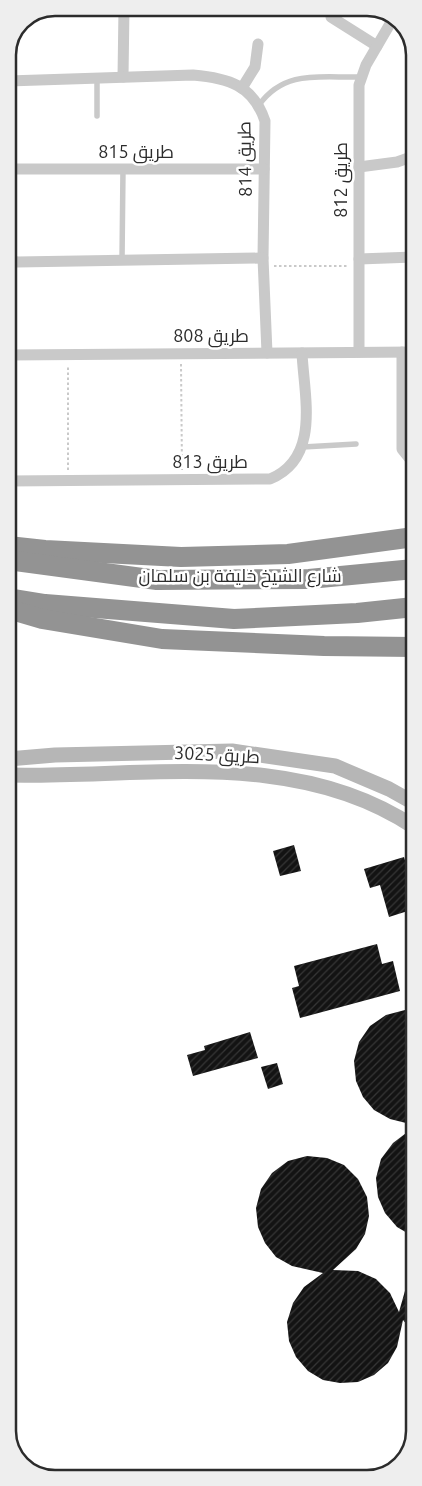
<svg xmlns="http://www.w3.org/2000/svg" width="422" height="1486" viewBox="0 0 422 1486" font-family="Ubuntu,Cairo,sans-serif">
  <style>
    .building { fill: url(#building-hatch) }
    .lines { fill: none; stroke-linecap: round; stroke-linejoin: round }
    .path { stroke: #c9c9c9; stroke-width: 2; stroke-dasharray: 2.5 2.5; stroke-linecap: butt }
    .lane { stroke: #c9c9c9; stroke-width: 5.5 }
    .street { stroke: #c9c9c9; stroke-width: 11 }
    .secondary { stroke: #b6b6b6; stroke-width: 15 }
    .highway { stroke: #939393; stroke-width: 20 }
    .labels { text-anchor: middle; stroke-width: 5; stroke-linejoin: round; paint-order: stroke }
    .street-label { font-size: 18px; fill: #2c2c2c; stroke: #fff }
    .rim { fill: none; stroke: #2c2c2c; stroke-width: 2.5 }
  </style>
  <defs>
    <pattern id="building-hatch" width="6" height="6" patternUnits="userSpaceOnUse" patternTransform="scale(1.25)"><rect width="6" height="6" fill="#131313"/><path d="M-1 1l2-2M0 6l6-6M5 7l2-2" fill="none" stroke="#363636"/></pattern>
  </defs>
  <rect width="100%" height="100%" fill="#fff"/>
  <g class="building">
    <polygon points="294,845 301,871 280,876 273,851"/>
    <polygon points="404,857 414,891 414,909 389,917 380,885 370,888 364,869"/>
    <polygon points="377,944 382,964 393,961 400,991 300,1018 292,988 299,986 294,966"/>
    <polygon points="405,1010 414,1010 414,1125 390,1119 374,1110 363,1097 356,1081 354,1061 359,1042 370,1026 386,1015"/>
    <polygon points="250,1032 258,1058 193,1076 187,1055 205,1050 204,1046"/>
    <polygon points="277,1063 283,1084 268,1089 261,1067"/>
    <polygon points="414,1127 414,1237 397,1227 385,1213 378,1197 376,1178 381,1159 393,1143"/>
    <polygon points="307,1156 327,1158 344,1165 358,1179 367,1197 369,1216 365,1234 356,1249 333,1270 358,1271 376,1279 390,1293 399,1312 412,1266 414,1266 414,1333 403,1320 397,1347 388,1363 374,1375 358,1382 340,1383 323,1380 308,1371 296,1357 289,1341 287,1322 293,1303 304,1287 323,1273 292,1266 276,1257 265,1243 258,1227 256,1208 261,1189 272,1173 288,1161"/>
  </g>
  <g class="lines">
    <g class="path">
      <polyline points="274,266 349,266"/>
      <polyline points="181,364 182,470"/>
      <polyline points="68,470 68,365"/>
    </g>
    <g class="lane">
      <path d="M 259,105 C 285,69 321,78 360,77"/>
      <polyline points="97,116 97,78"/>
      <polyline points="122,261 123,169"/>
      <polyline points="303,447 356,444"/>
    </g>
    <g class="street">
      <polyline points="331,17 377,46"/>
      <polyline points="123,77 124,8"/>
      <path d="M 8,81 L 193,75 C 228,78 253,85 265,121 L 263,258 L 267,353"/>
      <polyline points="242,88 255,67 258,44"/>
      <polyline points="359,167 397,162 414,156"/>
      <polyline points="8,169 264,169"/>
      <polyline points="8,259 17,262 263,258"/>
      <polyline points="359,259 414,257"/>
      <polyline points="359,352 359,85 366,65 394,17"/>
      <polyline points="402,352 402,449 414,464"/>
      <polyline points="8,355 414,352"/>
      <path d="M 8,481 L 270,479 C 321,458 304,396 302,353"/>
    </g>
    <g class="secondary">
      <polyline points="8,759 55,755 232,751 335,766 389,789 414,803"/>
      <path d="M 8,775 C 144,778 294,747 414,827"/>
    </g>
    <g class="highway">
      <polyline points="8,546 45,550 181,557 288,554 414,537"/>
      <polyline points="8,560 157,580 309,579 414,569"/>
      <polyline points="8,598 45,604 234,619 357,613 414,607"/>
      <polyline points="8,609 42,619 162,639 324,646 414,647"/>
    </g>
  </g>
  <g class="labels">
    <g class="street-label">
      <text x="136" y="158">طريق 815</text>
      <text transform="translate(245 159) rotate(-91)" y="6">طريق 814</text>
      <text transform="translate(341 180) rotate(-90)" y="6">طريق 812</text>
      <text x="211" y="342">طريق 808</text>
      <text x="210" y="468">طريق 813</text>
      <text x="240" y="582">شارع الشيخ خليفة بن سلمان</text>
      <text transform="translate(217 755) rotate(3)" y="6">طريق 3025</text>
    </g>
  </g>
  <path d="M0 0H422V1486H0ZM55 16H367A39 39 0 0 1 406 55V1431A39 39 0 0 1 367 1470H55A39 39 0 0 1 16 1431V55A39 39 0 0 1 55 16Z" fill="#eee" fill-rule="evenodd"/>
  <path class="rim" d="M55 16H367A39 39 0 0 1 406 55V1431A39 39 0 0 1 367 1470H55A39 39 0 0 1 16 1431V55A39 39 0 0 1 55 16Z"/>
</svg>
